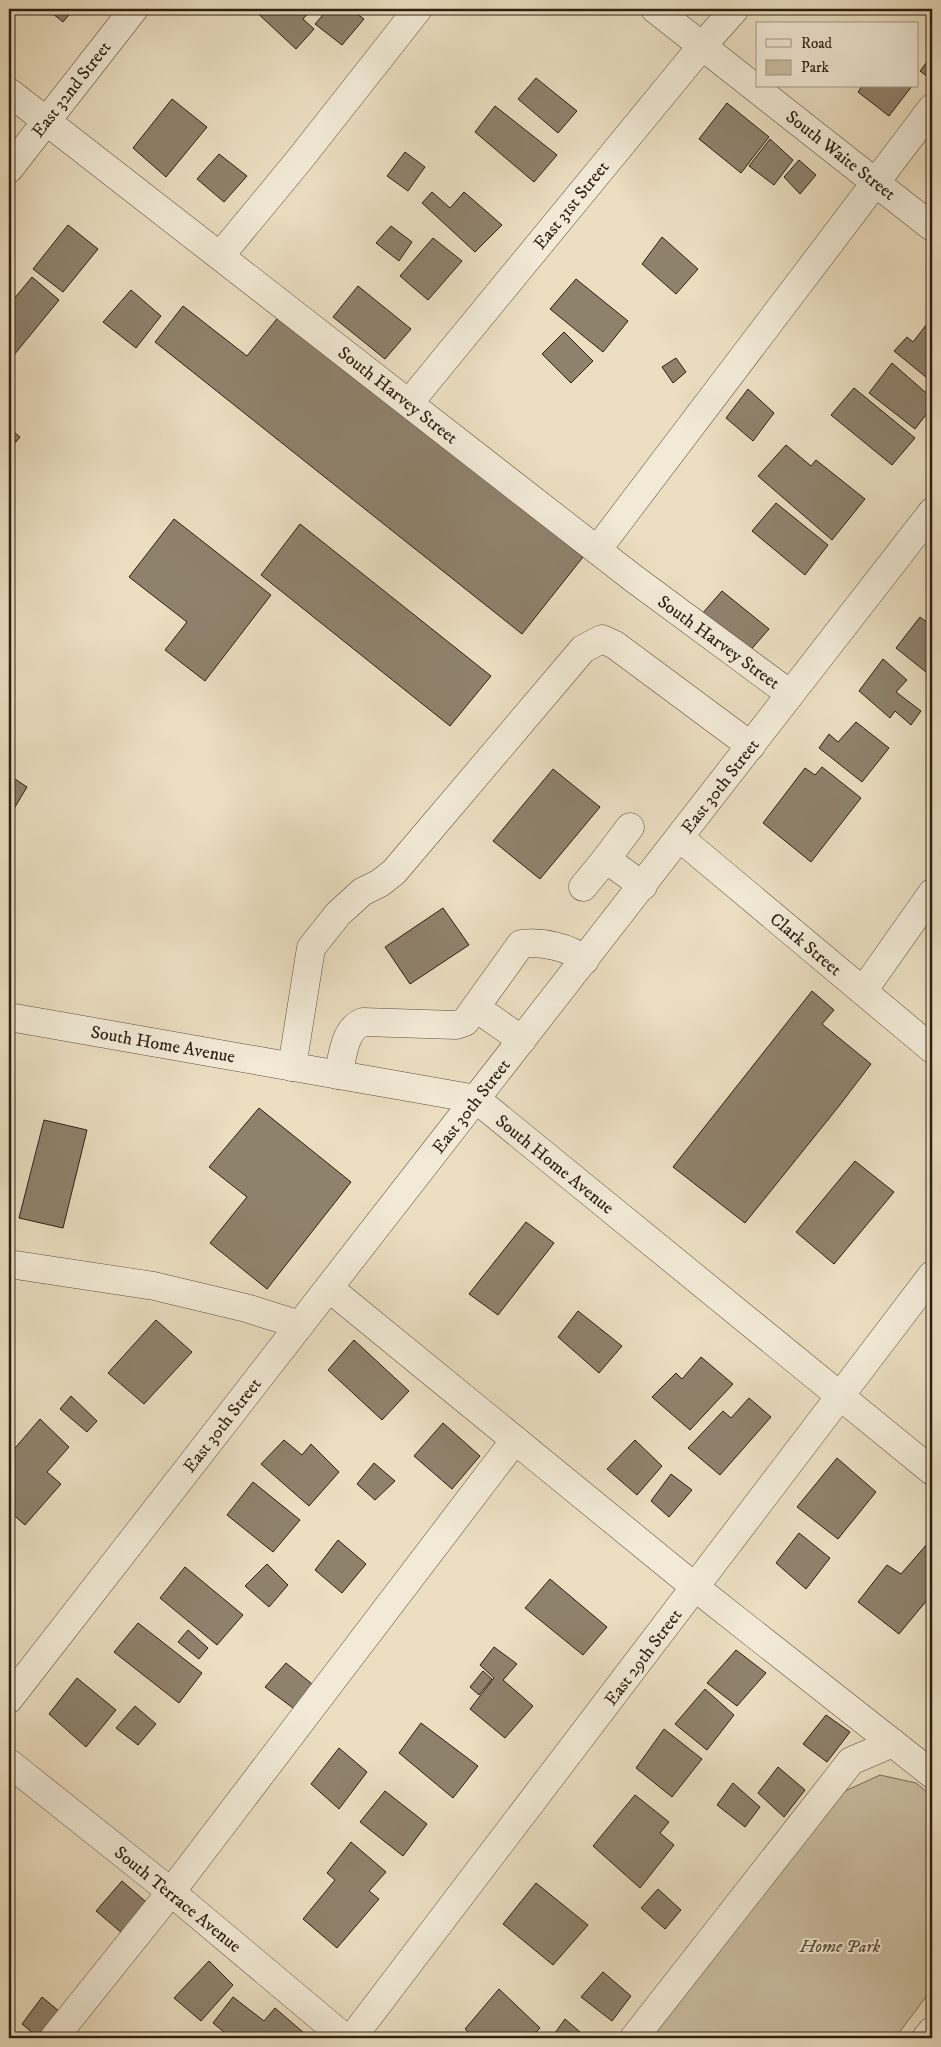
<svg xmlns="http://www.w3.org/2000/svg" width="941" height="2047" viewBox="0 0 941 2047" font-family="'IM FELL DW Pica',serif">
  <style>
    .green { fill: #cbbea3; stroke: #7c6e5a }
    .building { fill: #8f826d; stroke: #2c1f12 }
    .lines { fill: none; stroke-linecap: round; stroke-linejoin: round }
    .minor-casing { stroke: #5c4f3e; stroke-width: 29 }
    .minor { stroke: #f2ead7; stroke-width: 28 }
    .labels { text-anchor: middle; stroke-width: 4; stroke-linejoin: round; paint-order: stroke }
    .street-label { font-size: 18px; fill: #2c1f12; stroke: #f2ead7 }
    .park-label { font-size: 18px; font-style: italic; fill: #5c4f3e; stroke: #f2ead7 }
  </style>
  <rect width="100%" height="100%" fill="#ebdec1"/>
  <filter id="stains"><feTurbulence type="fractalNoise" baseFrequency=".004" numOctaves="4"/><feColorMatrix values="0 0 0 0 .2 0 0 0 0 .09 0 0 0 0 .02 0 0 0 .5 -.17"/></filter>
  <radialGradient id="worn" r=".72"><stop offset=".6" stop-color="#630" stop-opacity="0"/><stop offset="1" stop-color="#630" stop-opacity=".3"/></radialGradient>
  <polygon class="green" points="880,1775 916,1783 932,1796 932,1989 895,2038 650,2038 845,1791"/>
  <g class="building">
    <polygon points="47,9 74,9 63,22"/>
    <polygon points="253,9 312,9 303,19 314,29 296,49"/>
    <polygon points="328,9 350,9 364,19 342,45 315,24"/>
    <polygon points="932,55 932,80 920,71"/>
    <polygon points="536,78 577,111 558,133 518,99"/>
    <polygon points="862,86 912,86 889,116 858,92"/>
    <polygon points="172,99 207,127 166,177 133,148"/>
    <polygon points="727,103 769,137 741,173 699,139"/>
    <polygon points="495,106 557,155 534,182 475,132"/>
    <polygon points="770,139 793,160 774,185 749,166"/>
    <polygon points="405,152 425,167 408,191 387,176"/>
    <polygon points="219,154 247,176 224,202 197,179"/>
    <polygon points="799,160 816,175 800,194 784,177"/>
    <polygon points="432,192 450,208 464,192 502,225 475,252 422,203"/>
    <polygon points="68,225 98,249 63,292 33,269"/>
    <polygon points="391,226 412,242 399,261 376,243"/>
    <polygon points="662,237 698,269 676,294 642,264"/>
    <polygon points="433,238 462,261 428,300 400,276"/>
    <polygon points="32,277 59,300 9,361 9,305"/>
    <polygon points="576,279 628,321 603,352 550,309"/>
    <polygon points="358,286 411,329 385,359 333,317"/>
    <polygon points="131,290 161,316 136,348 103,322"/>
    <polygon points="183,306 247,356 280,315 583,557 522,634 155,342"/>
    <polygon points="930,320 932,323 932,382 894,351 907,337 913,342"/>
    <polygon points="564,332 593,361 571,383 542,354"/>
    <polygon points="676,358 686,372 673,383 662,367"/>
    <polygon points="892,363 932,398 932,407 915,429 869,393"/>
    <polygon points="854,388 915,438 892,465 831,415"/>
    <polygon points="748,389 774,413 753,441 726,418"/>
    <polygon points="9,428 20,437 9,450"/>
    <polygon points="786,445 811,466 816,460 865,499 832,540 758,476"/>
    <polygon points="776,503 828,545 805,575 752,531"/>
    <polygon points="174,519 271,595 205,681 165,650 187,622 129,577"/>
    <polygon points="300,524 491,676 450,726 261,575"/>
    <polygon points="722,591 769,629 748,653 701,615"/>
    <polygon points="920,617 932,626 931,676 896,648"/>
    <polygon points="883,659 907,680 896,692 921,711 911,725 895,711 890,718 859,691"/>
    <polygon points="856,722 889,748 862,782 819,748 829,734 838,742"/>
    <polygon points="822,767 861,798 811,862 763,823 805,768 815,775"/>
    <polygon points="553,769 600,807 540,879 493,841"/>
    <polygon points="9,775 27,787 9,817"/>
    <polygon points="443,908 469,945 410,984 385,947"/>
    <polygon points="812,991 834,1010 822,1024 871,1064 839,1106 745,1223 673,1167"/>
    <polygon points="259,1108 351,1182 267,1289 210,1243 247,1197 209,1167"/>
    <polygon points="44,1120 87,1130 63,1228 19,1218"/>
    <polygon points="855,1161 894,1192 834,1264 796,1232"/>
    <polygon points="526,1222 554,1243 498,1315 469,1294"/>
    <polygon points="578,1311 622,1346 599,1373 558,1337"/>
    <polygon points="156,1320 192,1352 144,1404 108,1373"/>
    <polygon points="354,1340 409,1391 382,1420 328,1370"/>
    <polygon points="701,1357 733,1384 690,1430 652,1397 676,1373 682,1379"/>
    <polygon points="71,1396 97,1421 87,1432 60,1409"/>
    <polygon points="749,1398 771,1417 720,1475 688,1448 723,1411 731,1418"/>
    <polygon points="40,1419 69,1447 47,1472 61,1484 25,1525 9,1511 9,1455"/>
    <polygon points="443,1423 480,1456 452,1489 414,1456"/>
    <polygon points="284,1440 302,1455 311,1444 339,1472 309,1506 261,1464"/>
    <polygon points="635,1440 662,1466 637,1495 607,1469"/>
    <polygon points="837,1458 876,1492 838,1539 797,1507"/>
    <polygon points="374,1463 395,1481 375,1500 357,1484"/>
    <polygon points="671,1474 692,1490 669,1517 651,1501"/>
    <polygon points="253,1482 300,1520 273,1552 227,1515"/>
    <polygon points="799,1533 830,1558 806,1589 776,1563"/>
    <polygon points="338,1540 366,1564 342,1593 315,1570"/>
    <polygon points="928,1543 932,1546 932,1594 899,1634 858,1602 887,1565 901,1574"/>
    <polygon points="267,1564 288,1585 269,1607 245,1586"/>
    <polygon points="185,1567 243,1615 217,1645 160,1598"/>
    <polygon points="550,1579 607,1627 583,1655 525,1608"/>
    <polygon points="138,1623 202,1673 179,1703 114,1652"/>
    <polygon points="188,1630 208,1648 199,1659 178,1642"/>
    <polygon points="494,1647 517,1664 503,1680 533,1706 505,1738 470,1709 494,1678 480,1665"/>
    <polygon points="736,1650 766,1673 737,1706 707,1683"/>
    <polygon points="286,1663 317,1688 297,1711 265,1687"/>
    <polygon points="483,1671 492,1679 479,1695 470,1687"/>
    <polygon points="77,1678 116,1710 86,1747 49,1714"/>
    <polygon points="705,1689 734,1715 707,1750 675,1724"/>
    <polygon points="135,1706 156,1724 138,1745 116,1728"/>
    <polygon points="826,1715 850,1732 827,1762 803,1744"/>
    <polygon points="421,1723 478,1766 453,1798 399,1753"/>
    <polygon points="664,1729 702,1759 672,1797 636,1768"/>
    <polygon points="339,1748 367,1772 339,1809 311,1784"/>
    <polygon points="778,1767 805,1790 784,1817 758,1793"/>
    <polygon points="733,1783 760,1807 745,1827 717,1805"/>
    <polygon points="385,1791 427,1824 403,1856 360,1822"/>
    <polygon points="635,1795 669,1822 660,1833 674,1845 640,1888 593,1846"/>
    <polygon points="351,1842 386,1872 369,1891 379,1899 337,1948 303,1919 335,1880 327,1873"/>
    <polygon points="122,1881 153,1908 129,1939 96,1911"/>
    <polygon points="536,1883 588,1925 553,1965 503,1924"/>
    <polygon points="658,1889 681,1910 665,1929 641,1908"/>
    <polygon points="209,1961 233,1985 201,2021 174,1998"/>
    <polygon points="603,1972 631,1996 612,2021 581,1997"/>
    <polygon points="499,1989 540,2028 531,2038 475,2038 465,2029"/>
    <polygon points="42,1997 60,2012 39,2038 22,2024"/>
    <polygon points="233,1997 264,2021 275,2008 304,2033 300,2038 231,2038 213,2023"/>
    <polygon points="565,2019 587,2038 562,2038 555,2033"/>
  </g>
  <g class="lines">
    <g class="minor-casing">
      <g id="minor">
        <polyline points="655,9 932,227"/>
        <polyline points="9,92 633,578 790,694"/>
        <polyline points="9,169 134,9"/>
        <polyline points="220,256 300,159 418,9"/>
        <polyline points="409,403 702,46 735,9"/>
        <polyline points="597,550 932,108"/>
        <polyline points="630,827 606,859 643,886"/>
        <polyline points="680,838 932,1049"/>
        <polyline points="583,887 606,859"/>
        <polyline points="863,991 932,893"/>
        <polyline points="476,1008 522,1040"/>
        <polyline points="9,1017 476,1099 932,1471"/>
        <polyline points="292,1067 311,948 338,914 362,892 380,883 394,872 583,649 602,639 615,645 751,746"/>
        <path d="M 338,1075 C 343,1056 344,1029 363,1022 L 456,1025 L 465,1022 L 521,944 C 541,941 569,947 585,960"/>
        <polyline points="9,1264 154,1286 246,1308 300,1325"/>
        <polyline points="329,1288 696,1588 932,1774"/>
        <polyline points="9,1699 932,512"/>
        <polyline points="9,1763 171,1892 345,2038"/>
        <polyline points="54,2038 171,1892 515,1440"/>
        <polyline points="352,2038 932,1275"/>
        <polyline points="634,2038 851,1761 893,1743"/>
        <polyline points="926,2038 932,2031"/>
      </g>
    </g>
    <use href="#minor" class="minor"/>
  </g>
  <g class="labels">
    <g class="street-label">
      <text transform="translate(71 89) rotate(-52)" y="6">East 32nd Street</text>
      <text transform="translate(841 155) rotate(38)" y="6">South Waite Street</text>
      <text transform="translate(571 205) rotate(-51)" y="6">East 31st Street</text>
      <text transform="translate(398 395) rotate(38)" y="6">South Harvey Street</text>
      <text transform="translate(719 642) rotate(36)" y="6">South Harvey Street</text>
      <text transform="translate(720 786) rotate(-52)" y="6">East 30th Street</text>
      <text transform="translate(806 944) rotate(40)" y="6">Clark Street</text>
      <text transform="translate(163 1044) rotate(10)" y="6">South Home Avenue</text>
      <text transform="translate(471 1106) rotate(-52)" y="6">East 30th Street</text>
      <text transform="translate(555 1164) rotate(39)" y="6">South Home Avenue</text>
      <text transform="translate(222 1425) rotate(-52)" y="6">East 30th Street</text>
      <text transform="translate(643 1657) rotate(-53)" y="6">East 29th Street</text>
      <text transform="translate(178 1899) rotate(39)" y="6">South Terrace Avenue</text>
    </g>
    <g class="park-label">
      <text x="840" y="1952">Home Park</text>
    </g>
  </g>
  <rect width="941" height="2047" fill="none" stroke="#ebdec1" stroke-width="30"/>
  <rect x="10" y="10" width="921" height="2027" fill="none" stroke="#2c1f12" stroke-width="2.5"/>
  <rect x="15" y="15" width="911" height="2017" fill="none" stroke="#2c1f12"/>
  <rect x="756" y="22" width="162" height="65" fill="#f2ead7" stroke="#a39988"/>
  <rect x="766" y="39" width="25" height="8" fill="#f2ead7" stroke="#a39988"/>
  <text x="801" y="48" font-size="15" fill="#2c1f12">Road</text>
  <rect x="766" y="60" width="25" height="15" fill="#cbbea3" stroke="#a39988"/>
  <text x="801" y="72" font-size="15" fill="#2c1f12">Park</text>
  <rect width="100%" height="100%" filter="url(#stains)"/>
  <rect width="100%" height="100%" fill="url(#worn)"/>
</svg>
